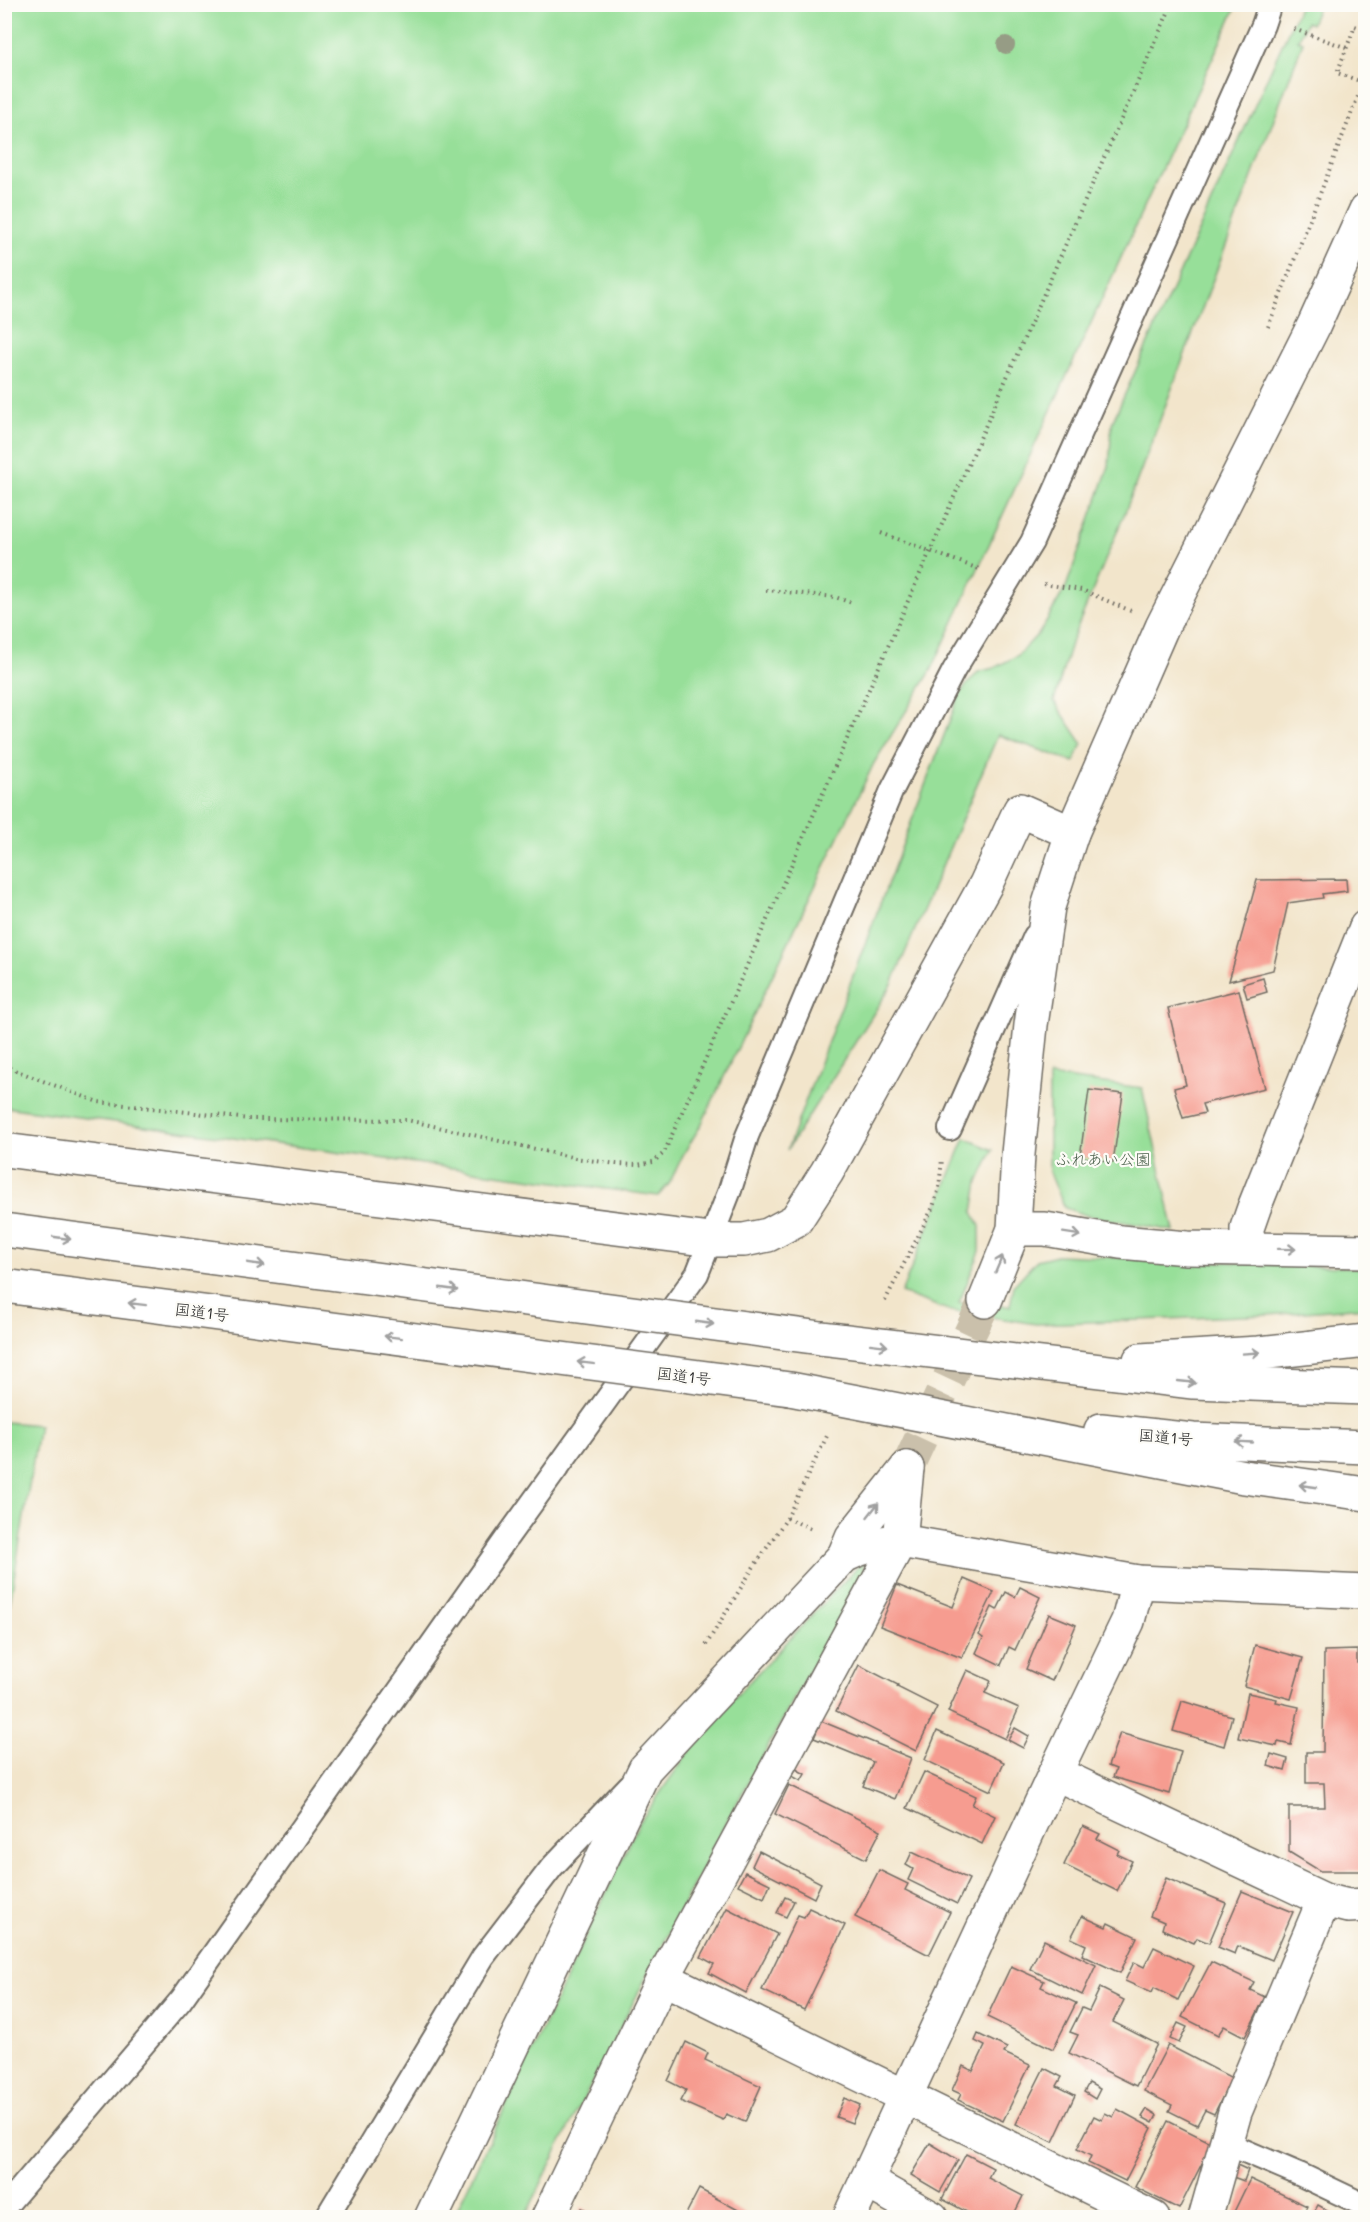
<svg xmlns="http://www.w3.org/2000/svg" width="1370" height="2222" viewBox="0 0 1370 2222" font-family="Mali,'Klee One',sans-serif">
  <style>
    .green { fill: #97df99; stroke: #618562; stroke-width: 1.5 }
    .building { fill: #f69c90 }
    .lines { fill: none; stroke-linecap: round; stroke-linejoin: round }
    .minor-tunnel { stroke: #cac0ab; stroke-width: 33; stroke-dasharray: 33 16; stroke-linecap: butt }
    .service-casing { stroke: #716c63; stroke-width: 26 }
    .minor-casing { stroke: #716c63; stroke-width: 36 }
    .tertiary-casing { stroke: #716c63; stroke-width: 36 }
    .trunk-casing { stroke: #716c63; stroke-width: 36 }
    .path { stroke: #716c63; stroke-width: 4; stroke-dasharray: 1.5 4.5; stroke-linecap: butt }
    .service { stroke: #fff; stroke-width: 22 }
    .minor { stroke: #fff; stroke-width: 33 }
    .tertiary { stroke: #fff; stroke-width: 33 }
    .trunk { stroke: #fff; stroke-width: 33 }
    .trunk-bridge-casing { stroke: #716c63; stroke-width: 36; stroke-linecap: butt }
    .trunk-bridge { stroke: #fff; stroke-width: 33 }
    .tree { fill: #969c85 }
    .oneway { stroke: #a0a0a0 }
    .labels { text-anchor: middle; stroke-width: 4.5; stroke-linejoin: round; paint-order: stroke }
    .park-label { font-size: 16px; fill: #4b614c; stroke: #fdfcf7 }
    .street-label { font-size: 16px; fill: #2b2b2b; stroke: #fdfcf7 }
  </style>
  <rect width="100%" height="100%" fill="#fdfcf7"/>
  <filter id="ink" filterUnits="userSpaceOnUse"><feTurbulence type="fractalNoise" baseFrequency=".0167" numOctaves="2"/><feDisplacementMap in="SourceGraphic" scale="12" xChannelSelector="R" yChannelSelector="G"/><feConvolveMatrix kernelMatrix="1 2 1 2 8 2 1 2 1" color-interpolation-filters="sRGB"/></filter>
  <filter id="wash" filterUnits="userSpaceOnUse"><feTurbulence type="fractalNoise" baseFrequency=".008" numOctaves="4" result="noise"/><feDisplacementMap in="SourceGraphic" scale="24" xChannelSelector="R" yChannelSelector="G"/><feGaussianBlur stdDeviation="1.35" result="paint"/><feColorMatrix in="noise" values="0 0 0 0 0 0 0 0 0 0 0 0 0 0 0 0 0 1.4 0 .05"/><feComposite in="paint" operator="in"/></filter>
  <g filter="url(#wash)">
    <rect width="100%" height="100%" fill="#f2e5cb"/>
    <g class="green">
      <polygon points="5,4 1237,5 931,671 874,763 701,1125 684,1153 669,1184 658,1196 5,1107"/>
      <polygon points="1300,5 1319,5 1311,24 1307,22 1298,40 1303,42 1124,515 1072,640 1054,701 1082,743 1074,762 998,735 891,986 787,1150 960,693 978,672 994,668 1017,656 1040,632 1066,587 1109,466 1112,423"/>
      <polygon points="1049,1076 1142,1088 1174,1231 1085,1215 1065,1208 1049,1171"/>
      <polygon points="965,1138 993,1150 978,1182 973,1212 980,1226 980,1251 959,1303 1010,1306 1014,1285 1037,1260 1057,1255 1365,1268 1365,1307 1268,1315 1036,1324 951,1311 901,1293"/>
      <polygon points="5,1422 39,1425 5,1633 4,1422"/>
      <polygon points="864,1560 861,1584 812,1666 714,1845 556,2153 525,2217 453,2218 639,1823 704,1730"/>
    </g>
    <g id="blocks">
      <g class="building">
        <polygon points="1346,879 1347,891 1322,894 1323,898 1288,903 1273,970 1229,981 1257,880"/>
        <polygon points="1263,978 1267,992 1247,998 1243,984"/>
        <polygon points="1239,990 1265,1088 1202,1104 1205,1113 1183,1118 1174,1088 1186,1085 1168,1008"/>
        <polygon points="1089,1090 1123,1094 1113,1162 1080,1157"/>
        <polygon points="964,1579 994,1592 962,1658 880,1626 897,1585 953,1607"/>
        <polygon points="1020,1587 1040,1597 1015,1650 1009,1647 1001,1665 976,1653 983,1638 979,1635 992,1607 997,1610 1006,1592 1015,1597"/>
        <polygon points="1049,1614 1076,1625 1052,1681 1026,1669"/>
        <polygon points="1255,1645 1303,1658 1291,1699 1244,1686"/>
        <polygon points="1357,1650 1357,1663 1366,1663 1366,1871 1320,1871 1289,1852 1289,1807 1325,1807 1324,1783 1306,1783 1306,1752 1323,1752 1324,1651"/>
        <polygon points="859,1665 898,1685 897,1687 937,1707 916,1751 836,1711"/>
        <polygon points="967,1670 991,1681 985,1693 1019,1708 1005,1739 948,1712"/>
        <polygon points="1248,1693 1277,1699 1276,1702 1299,1707 1291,1745 1278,1742 1277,1746 1238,1738"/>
        <polygon points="1182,1701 1232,1716 1224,1746 1173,1731"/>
        <polygon points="821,1721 911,1758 895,1799 863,1786 873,1762 814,1738"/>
        <polygon points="1015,1728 1029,1736 1023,1748 1008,1740"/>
        <polygon points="937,1731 1004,1762 991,1791 925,1760"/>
        <polygon points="1120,1733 1181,1751 1169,1794 1113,1777 1116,1769 1108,1766"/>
        <polygon points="1271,1754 1288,1759 1285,1771 1268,1766"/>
        <polygon points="796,1769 805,1774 801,1781 792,1776"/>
        <polygon points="924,1772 976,1796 972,1805 995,1816 982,1844 907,1808"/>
        <polygon points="789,1785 881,1830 866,1859 775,1814"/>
        <polygon points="1083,1826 1100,1834 1097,1839 1119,1850 1117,1854 1132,1861 1117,1891 1064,1865"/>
        <polygon points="759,1851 821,1883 814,1898 752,1866"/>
        <polygon points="912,1852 969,1879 957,1904 908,1880 913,1869 906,1865"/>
        <polygon points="879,1870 908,1884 905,1890 950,1912 929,1955 855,1917"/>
        <polygon points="745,1872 770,1884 764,1898 738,1885"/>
        <polygon points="1166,1878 1226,1903 1209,1943 1197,1938 1194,1943 1162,1929 1164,1922 1150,1916"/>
        <polygon points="1242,1891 1293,1912 1272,1960 1238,1946 1235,1954 1218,1947"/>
        <polygon points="785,1897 794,1901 786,1917 777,1913"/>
        <polygon points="727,1908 777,1934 746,1993 709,1973 714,1964 701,1957"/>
        <polygon points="809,1908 845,1925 804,2010 762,1990 798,1915 804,1917"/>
        <polygon points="1082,1916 1106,1927 1108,1923 1137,1937 1120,1973 1082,1955 1086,1945 1071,1938"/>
        <polygon points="1044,1940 1096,1965 1082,1995 1030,1969"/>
        <polygon points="1154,1947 1194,1966 1178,2000 1154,1988 1152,1993 1125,1981 1134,1962 1144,1967"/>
        <polygon points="1211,1962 1254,1982 1250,1990 1265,1997 1245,2037 1224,2026 1218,2035 1182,2017"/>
        <polygon points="1011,1966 1044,1981 1041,1987 1076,2003 1053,2049 987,2017"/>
        <polygon points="1100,1988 1124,2000 1113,2022 1157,2044 1136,2086 1069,2053 1078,2035 1070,2032 1082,2008 1089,2011"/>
        <polygon points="1178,2023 1187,2027 1179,2043 1170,2039"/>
        <polygon points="978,2034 1007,2048 1004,2053 1030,2065 1003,2121 958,2100 961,2094 952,2090 963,2066 973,2071 985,2046 975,2041"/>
        <polygon points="686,2042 708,2053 705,2060 761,2086 745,2122 726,2114 723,2120 680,2101 686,2090 668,2081"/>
        <polygon points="1168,2045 1232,2078 1214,2114 1205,2110 1197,2125 1169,2111 1172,2105 1144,2091"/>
        <polygon points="1044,2068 1062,2077 1057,2086 1075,2095 1053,2142 1016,2124"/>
        <polygon points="1089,2083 1100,2089 1095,2099 1084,2092"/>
        <polygon points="844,2098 860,2105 852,2123 836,2117"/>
        <polygon points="1117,2109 1152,2128 1125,2181 1088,2163 1091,2156 1077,2149 1094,2116 1102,2120 1105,2113 1113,2117"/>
        <polygon points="1147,2109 1157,2115 1153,2123 1142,2117"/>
        <polygon points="1168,2121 1212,2143 1179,2209 1135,2187"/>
        <polygon points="930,2143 958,2160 940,2192 911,2175"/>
        <polygon points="966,2154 993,2168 988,2178 1023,2196 1012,2218 978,2218 942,2199"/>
        <polygon points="1235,2164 1248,2170 1244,2181 1230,2176"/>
        <polygon points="1250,2179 1307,2206 1301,2218 1231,2218"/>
        <polygon points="699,2189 753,2218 684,2218"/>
        <polygon points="1318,2205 1338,2216 1337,2218 1311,2218"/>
        <polygon points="582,2208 602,2218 578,2218"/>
      </g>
    </g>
  </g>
  <g filter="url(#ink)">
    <use href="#blocks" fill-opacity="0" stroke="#716c63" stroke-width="1.5"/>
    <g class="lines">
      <polyline class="minor-tunnel" points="907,1468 985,1301"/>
      <g class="service-casing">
        <g id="service">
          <polyline points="950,1129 1035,936"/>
          <polyline points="1226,2143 1299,2174 1366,2206"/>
          <polyline points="4,2208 181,2000 506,1539 697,1274 730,1190 747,1136 892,790 954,670 1032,542 1263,25 1270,4"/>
          <polyline points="326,2218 483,1957 552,1867 629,1786"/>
        </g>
      </g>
      <g class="minor-casing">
        <g id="minor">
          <polyline points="4,1150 711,1240 744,1240 768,1235 796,1220 827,1172 986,884 1020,810 1072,833"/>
          <polyline points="1014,1229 1045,1229 1120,1242 1187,1248 1366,1251"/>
          <polyline points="1247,1248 1247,1228 1254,1208 1366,927"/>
          <polyline points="985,1301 1014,1229 1018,1154 1031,1025 1048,907 1072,833 1162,627 1314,325 1366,210"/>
          <polyline points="844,1556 852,1537 907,1468"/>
          <polyline points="1055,1773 1324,1900 1348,1906 1366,1905"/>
          <polyline points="663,1978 1153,2218"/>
          <polyline points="866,2181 932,2218"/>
          <path d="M 431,2218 L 645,1769 L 844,1556 C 863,1546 879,1542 900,1541 L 1138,1582 L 1366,1592"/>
          <polyline points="548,2218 663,1978 900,1541 907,1468"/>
          <polyline points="1205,2218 1235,2112 1324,1900"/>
        </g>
      </g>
      <g class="tertiary-casing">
        <polyline id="tertiary" points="849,2218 1055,1773 1128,1621 1138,1582"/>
      </g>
      <g class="trunk-casing">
        <g id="trunk">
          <polyline points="821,1338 1193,1382 1366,1388"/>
          <polyline points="1140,1360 1259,1353 1366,1341"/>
          <polyline points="790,1389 1244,1477 1366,1494"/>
          <polyline points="1101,1430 1193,1440 1366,1447"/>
        </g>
      </g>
      <g class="path">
        <polyline points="1294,29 1347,48"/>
        <polyline points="1363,82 1337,73 1355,26 1366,30"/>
        <polyline points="1268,327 1366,76"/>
        <polyline points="881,533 979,569"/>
        <polyline points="1044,584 1082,590 1131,611"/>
        <polyline points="766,590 835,597 852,603"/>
        <polyline points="4,1066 98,1102 249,1119 407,1120 575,1158 616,1164 637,1165 653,1162 664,1153 1172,4"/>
        <polyline points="885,1301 933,1207 939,1188 942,1159"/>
        <polyline points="787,1518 814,1530"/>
        <polyline points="706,1645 753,1568 787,1518 828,1434"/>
      </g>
      <use href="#service" class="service"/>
      <use href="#minor" class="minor"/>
      <use href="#tertiary" class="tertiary"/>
      <use href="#trunk" class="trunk"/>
      <g class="trunk-bridge-casing">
        <g id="trunk-bridge">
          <polyline points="4,1230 821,1338"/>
          <polyline points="4,1286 790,1389"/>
        </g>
      </g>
      <use href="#trunk-bridge" class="trunk-bridge"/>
    </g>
    <circle class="tree" cx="1006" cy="45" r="9"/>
    <defs><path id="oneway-shaft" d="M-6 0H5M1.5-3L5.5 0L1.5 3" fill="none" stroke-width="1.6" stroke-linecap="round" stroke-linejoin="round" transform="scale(1.5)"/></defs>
    <g class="oneway">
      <use href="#oneway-shaft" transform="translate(1072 1234) rotate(9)"/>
      <use href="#oneway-shaft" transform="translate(62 1238) rotate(8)"/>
      <use href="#oneway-shaft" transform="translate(1287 1249) rotate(1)"/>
      <use href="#oneway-shaft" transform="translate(256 1264) rotate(8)"/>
      <use href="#oneway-shaft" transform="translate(999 1264) rotate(-67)"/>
      <use href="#oneway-shaft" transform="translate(449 1289) rotate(8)"/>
      <use href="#oneway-shaft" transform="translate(137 1304) rotate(-173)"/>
      <use href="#oneway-shaft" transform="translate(705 1323) rotate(8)"/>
      <use href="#oneway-shaft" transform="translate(393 1337) rotate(-173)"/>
      <use href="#oneway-shaft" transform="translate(879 1345) rotate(7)"/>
      <use href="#oneway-shaft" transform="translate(1251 1353) rotate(-4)"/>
      <use href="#oneway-shaft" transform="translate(586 1363) rotate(-173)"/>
      <use href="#oneway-shaft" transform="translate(1187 1382) rotate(6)"/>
      <use href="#oneway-shaft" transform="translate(1244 1442) rotate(-177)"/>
      <use href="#oneway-shaft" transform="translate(1308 1486) rotate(-172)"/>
      <use href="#oneway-shaft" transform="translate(873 1510) rotate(-52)"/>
    </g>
  </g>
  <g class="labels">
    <g class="park-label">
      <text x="1103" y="1165">ふれあい公園</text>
    </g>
    <g class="street-label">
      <text transform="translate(202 1312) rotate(7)" y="6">国道1号</text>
      <text transform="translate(684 1376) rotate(7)" y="6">国道1号</text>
      <text transform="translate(1166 1437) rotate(5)" y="6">国道1号</text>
    </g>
  </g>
  <rect width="1370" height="2222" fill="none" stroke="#fdfcf7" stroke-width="24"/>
</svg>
